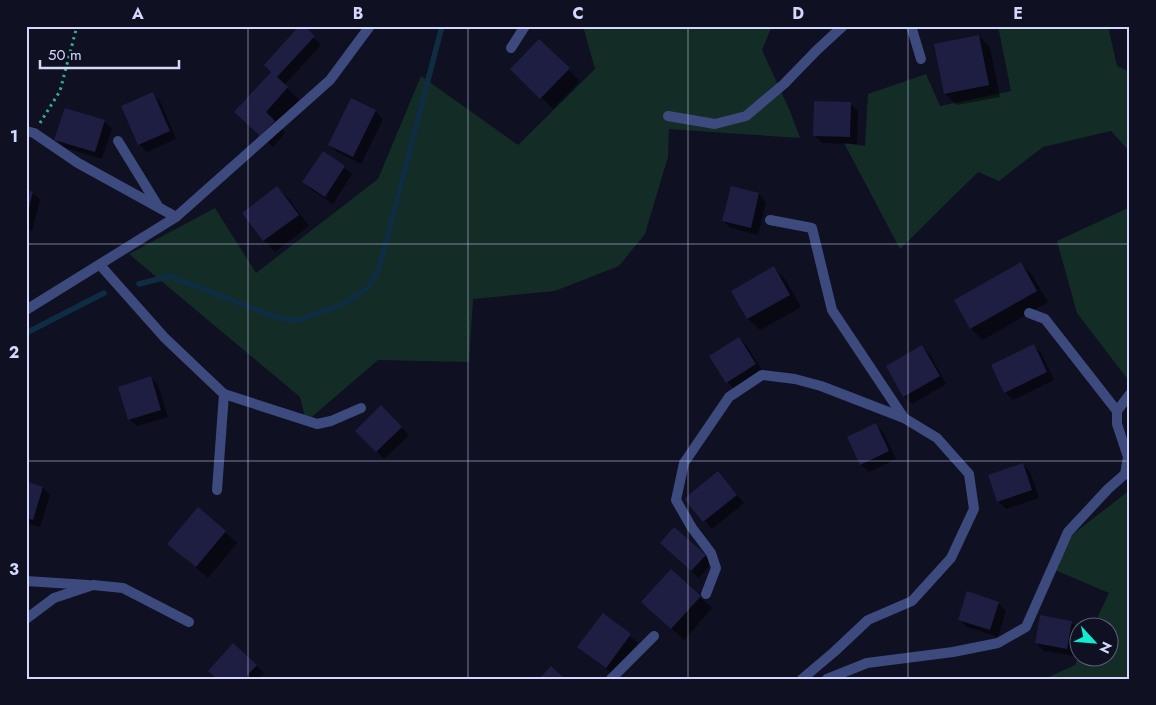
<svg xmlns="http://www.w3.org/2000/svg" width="1156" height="705" viewBox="0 0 1156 705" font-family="Jost,sans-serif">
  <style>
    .green { fill: #132c25 }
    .shadow { fill: #0007 }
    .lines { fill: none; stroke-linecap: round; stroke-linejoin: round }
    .stream { stroke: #0f2d42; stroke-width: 5.5 }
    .building { fill: #1d1e42 }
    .path { stroke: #36ad8a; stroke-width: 3; stroke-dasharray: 2.5 4; stroke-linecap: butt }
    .service { stroke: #3d4a7e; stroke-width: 10 }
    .minor { stroke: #3d4a7e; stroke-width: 10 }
    .tertiary { stroke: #3d4a7e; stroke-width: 10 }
    .grid { fill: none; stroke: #d3d8fc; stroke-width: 1; stroke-opacity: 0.55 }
    .neatline { fill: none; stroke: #d3d8fc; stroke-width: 2 }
    .grid-label { font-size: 16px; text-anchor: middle; font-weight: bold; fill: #d3d8fc }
  </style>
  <rect width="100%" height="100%" fill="#0f1022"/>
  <g class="green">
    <polygon points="583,26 772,26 762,50 790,111 800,138 669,129 668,157 645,234 619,266 555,291 473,299 469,362 378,360 306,422 300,397 129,254 215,208 256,273 378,179 421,76 518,145 595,69"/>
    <polygon points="998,26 1108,26 1117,66 1130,72 1130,152 1111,131 1043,147 999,181 978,172 900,249 844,143 865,146 868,94 926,74 940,106 1011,91"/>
    <polygon points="1130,207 1130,380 1129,381 1077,313 1057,241"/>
    <polygon points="1130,490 1130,679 1044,679 1075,665 1078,657 1108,658 1108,628 1093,627 1109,593 1055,570 1073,534"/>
  </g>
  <g class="shadow">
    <polygon points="302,26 321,45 284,85 299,100 276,124 285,133 273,147 247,123 273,72"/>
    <polygon points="979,36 990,48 1000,97 957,105 945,94 936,45"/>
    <polygon points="539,41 580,81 553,109 512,69"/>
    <polygon points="152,94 160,101 176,139 147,152 139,144"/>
    <polygon points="850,103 858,111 857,144 822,143 814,135"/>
    <polygon points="375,111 383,119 361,164 337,152 330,145"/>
    <polygon points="104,121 112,129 102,159 63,147 56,139"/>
    <polygon points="344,167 352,174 333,204 312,190 304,182"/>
    <polygon points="732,187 759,194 766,202 758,235 731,228 723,221"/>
    <polygon points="277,188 289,199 309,226 275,252 264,240 243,213"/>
    <polygon points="26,191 33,193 40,200 32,231 26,229"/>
    <polygon points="1020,263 1032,275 1048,302 983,340 971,329 955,301"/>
    <polygon points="774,268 785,279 801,307 760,330 748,319 733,291"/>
    <polygon points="739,338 747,346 763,372 735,389 727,382"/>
    <polygon points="1034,346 1041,353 1054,380 1013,400 1005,392"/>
    <polygon points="922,347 930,354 946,384 912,404 904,396 887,367"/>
    <polygon points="151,378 158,385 168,417 137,426 129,419"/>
    <polygon points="381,407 409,435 384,459 357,431"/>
    <polygon points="875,424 883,432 896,459 869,472 861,465 848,438"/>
    <polygon points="1023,464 1030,472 1039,498 1006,509 998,501"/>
    <polygon points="718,473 744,503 712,529 686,499"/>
    <polygon points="26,483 43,488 50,495 40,527 26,523"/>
    <polygon points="199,509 237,543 208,578 169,544"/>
    <polygon points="669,551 705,555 712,563 699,578"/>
    <polygon points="671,571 712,608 684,640 654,613"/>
    <polygon points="998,603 1006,611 998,637 967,627 959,619"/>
    <polygon points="603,615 638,643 614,675 579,647"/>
    <polygon points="1072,623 1078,629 1074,656 1044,651 1036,643"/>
    <polygon points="256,665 264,673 259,679 218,679"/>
  </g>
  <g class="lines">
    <g class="stream">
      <polyline points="139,284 170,276 269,315 295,321 341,305 369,287 379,269 442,26"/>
      <polyline points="26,333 104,293"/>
    </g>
  </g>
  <g class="building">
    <polygon points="299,26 304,26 315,36 277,77 288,87 266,112 275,121 260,136 234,112 271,72 264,65"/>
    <polygon points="979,35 989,85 944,94 934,44"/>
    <polygon points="539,39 570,68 540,99 510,69"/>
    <polygon points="153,92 170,131 138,145 121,106"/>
    <polygon points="351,98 376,110 353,157 328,145"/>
    <polygon points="814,101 851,102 850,137 813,136"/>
    <polygon points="65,108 105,120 95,152 54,140"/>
    <polygon points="323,151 345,166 325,197 302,182"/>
    <polygon points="277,186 299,215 263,241 242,213"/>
    <polygon points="731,186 759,193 751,228 722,221"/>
    <polygon points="26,190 33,192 27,215 26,215"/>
    <polygon points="1021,262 1037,291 970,329 954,300"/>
    <polygon points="774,266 790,295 747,319 731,291"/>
    <polygon points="739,337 756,364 726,383 709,356"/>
    <polygon points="1034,344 1047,372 1004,393 991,365"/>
    <polygon points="922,345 940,376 903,397 886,366"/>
    <polygon points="151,376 161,410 128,420 118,387"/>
    <polygon points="381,405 402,427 376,452 355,431"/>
    <polygon points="876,423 889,451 860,465 847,437"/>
    <polygon points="1023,463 1032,490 997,502 988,475"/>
    <polygon points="718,471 737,495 703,522 684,499"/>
    <polygon points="26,481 43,487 33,520 26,518"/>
    <polygon points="198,507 226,531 196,567 167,544"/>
    <polygon points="674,527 706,555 691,571 660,543"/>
    <polygon points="671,569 701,596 671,629 641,602"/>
    <polygon points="967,591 999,602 990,630 958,620"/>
    <polygon points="603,613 631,634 606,668 577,647"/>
    <polygon points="1040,615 1072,621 1067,649 1035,643"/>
    <polygon points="233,643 257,665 244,679 217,679 208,671"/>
    <polygon points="551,666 565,679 539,679"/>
  </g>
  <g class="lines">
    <polyline class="path" points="40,123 60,91 77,26"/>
    <g class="service">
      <polyline points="911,26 921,59"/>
      <polyline points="511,48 525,26"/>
      <polyline points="668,116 715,124 746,116 784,84 817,50 843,26"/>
      <polyline points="26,131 34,133 78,163 176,217"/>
      <polyline points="118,141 158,206"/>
      <polyline points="770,220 812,228 832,310 904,418"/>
      <polyline points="100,265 164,337 224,394 317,424 331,421 361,408"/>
      <polyline points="1029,313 1045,319 1117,411"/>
      <polyline points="217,490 224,394"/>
      <polyline points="93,585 123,588 189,622"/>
      <polyline points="706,594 716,568 711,553 692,528 676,500 684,463 729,397 762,375 795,379 821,386 904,418 937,438 969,474 974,509 951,558 912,601 868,620 834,652 802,679"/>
      <polyline points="611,679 654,636"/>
    </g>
    <g class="minor">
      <polyline points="26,581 88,585"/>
      <polyline points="26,619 54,598 93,585"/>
      <polyline points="827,679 867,663 953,652 998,643 1026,627 1068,532 1108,489 1125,474 1128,457 1117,424 1117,411 1130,394"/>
    </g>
    <polyline class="tertiary" points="26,310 176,217 330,80 370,26"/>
  </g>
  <path class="grid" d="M 248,26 L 248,679M 468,26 L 468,679M 688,26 L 688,679M 908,26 L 908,679M 26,244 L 1130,244M 26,461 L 1130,461"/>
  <rect width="1156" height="705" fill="none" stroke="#0f1022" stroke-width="55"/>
  <g transform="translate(1094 642) rotate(116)"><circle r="24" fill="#0f1022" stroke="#5d6079"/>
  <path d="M0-4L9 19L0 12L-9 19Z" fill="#0fedcf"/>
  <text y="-8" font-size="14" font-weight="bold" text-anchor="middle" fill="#d3d8fc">N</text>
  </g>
  <path d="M40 60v8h139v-8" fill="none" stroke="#d3d8fc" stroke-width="2.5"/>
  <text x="48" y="60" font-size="15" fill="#d3d8fc" stroke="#0f1022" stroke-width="4" paint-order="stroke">50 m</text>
  <rect x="28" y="28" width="1100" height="650" class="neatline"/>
  <g class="grid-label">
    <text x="138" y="19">A</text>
    <text x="358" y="19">B</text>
    <text x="578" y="19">C</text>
    <text x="798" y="19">D</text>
    <text x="1018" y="19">E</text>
    <text x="14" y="142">1</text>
    <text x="14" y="358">2</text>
    <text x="14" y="575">3</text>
  </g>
</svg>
